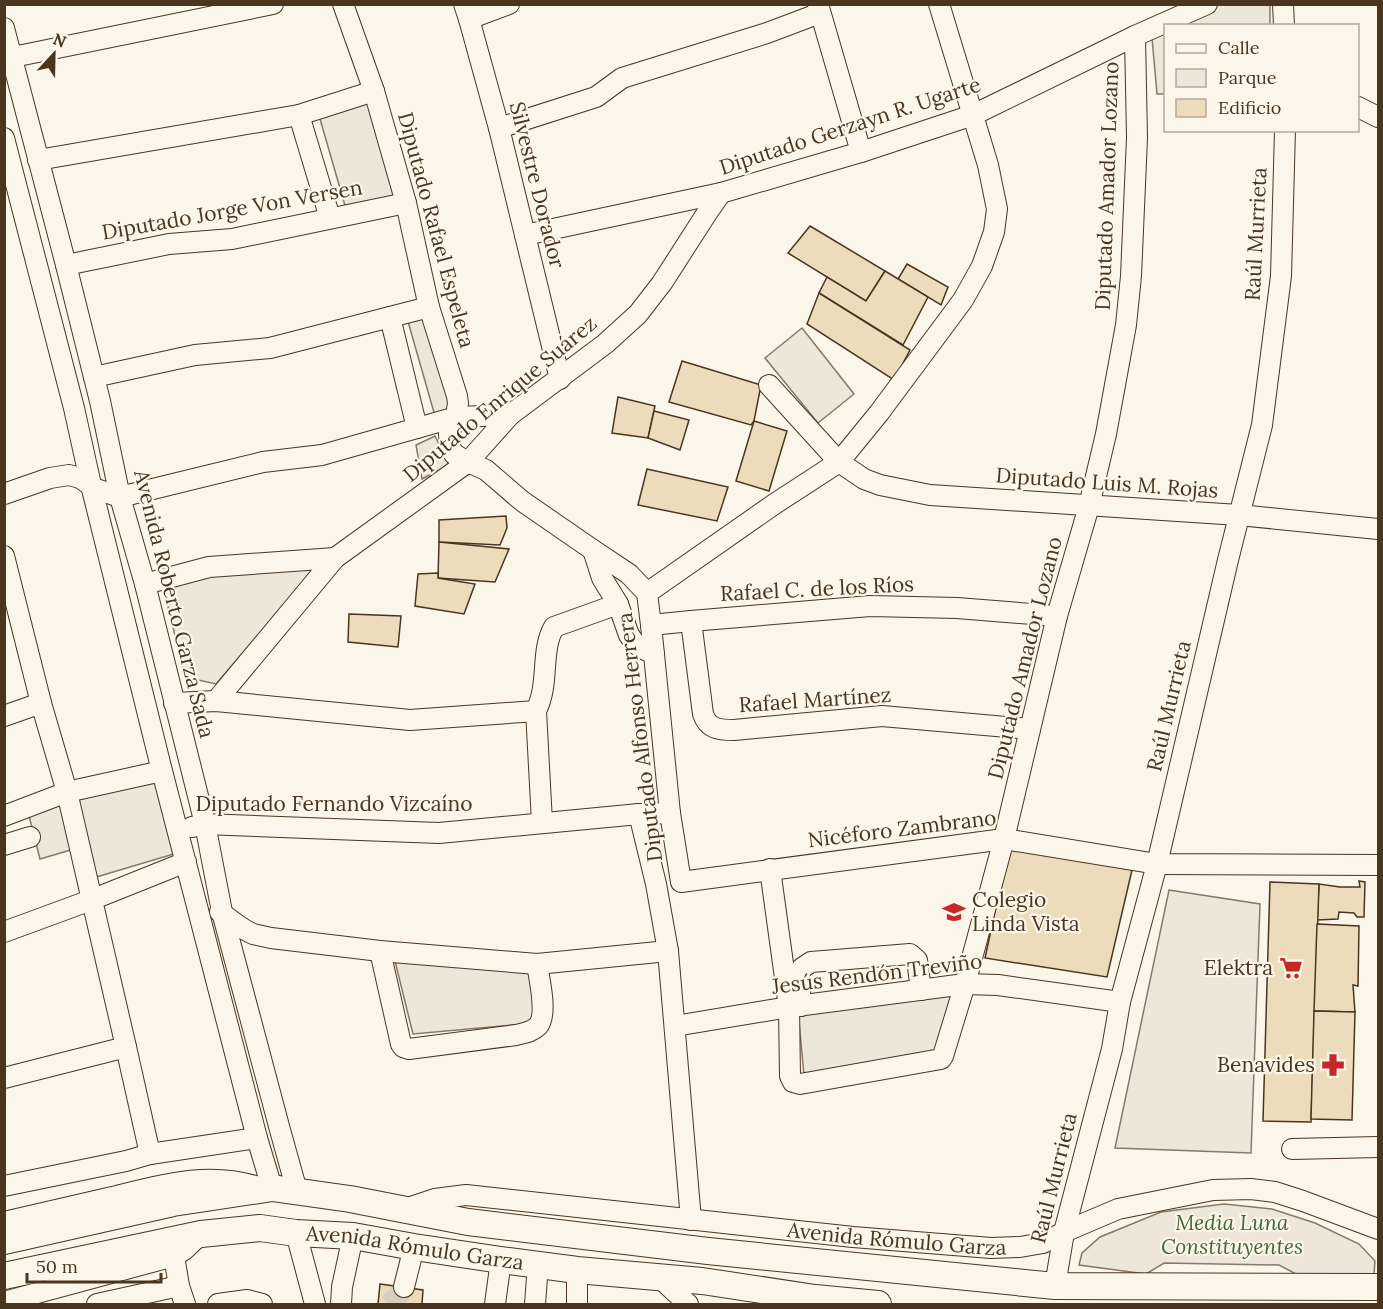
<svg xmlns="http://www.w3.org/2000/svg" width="1383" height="1309" viewBox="0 0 1383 1309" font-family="Lora,serif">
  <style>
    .green { fill: #ede6d9; stroke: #887966; stroke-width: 1.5 }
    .building { fill: #ecdcbc; stroke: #4a3520; stroke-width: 1.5 }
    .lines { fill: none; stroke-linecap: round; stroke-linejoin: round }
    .minor-tunnel { stroke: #d8cfc1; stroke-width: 20; stroke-dasharray: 20 10; stroke-linecap: butt }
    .minor-casing { stroke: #4a3520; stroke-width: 22 }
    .major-casing { stroke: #4a3520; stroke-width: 28 }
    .minor { stroke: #fbf6e9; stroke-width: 20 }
    .major { stroke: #fbf6e9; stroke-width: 26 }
    .labels { text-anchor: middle; stroke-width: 4.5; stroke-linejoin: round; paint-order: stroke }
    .street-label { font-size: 21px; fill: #4a3520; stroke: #fbf6e9 }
    .poi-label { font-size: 21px; fill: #4a3520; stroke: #fbf6e9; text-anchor: end }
    .park-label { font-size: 21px; font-style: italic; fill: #436837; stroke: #fbf6e9 }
  </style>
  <rect width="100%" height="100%" fill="#fbf6e9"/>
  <g class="green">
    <polygon points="1212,5 1270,5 1270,25 1174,26"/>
    <polygon points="1165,30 1165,94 1157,94 1152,38"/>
    <polygon points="374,97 400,196 346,209 318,112"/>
    <polygon points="425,313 451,411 435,416 407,318"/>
    <polygon points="802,328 854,394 818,423 765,358"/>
    <polygon points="435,436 449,465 422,479 416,445"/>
    <polygon points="317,566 216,684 185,677 163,586 212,572"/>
    <polygon points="156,776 177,853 83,881 74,849 40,859 28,812"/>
    <polygon points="1169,890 1260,904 1251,1153 1115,1148"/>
    <polygon points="393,953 529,970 536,1023 413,1034"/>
    <polygon points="955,989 941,1055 804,1075 798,1011"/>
    <polygon points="1224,1204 1272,1209 1315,1223 1359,1244 1375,1261 1374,1274 1298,1275 1279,1265 1164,1263 1146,1274 1079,1265 1082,1253 1100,1237 1161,1212"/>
  </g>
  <g class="building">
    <polygon points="810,226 885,271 866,301 788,253"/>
    <polygon points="907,264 948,287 941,305 898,279"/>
    <polygon points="885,271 928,297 903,345 819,293 827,277 866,301"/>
    <polygon points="819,293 910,350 894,380 807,324"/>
    <polygon points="682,361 761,385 754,421 751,425 669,402"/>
    <polygon points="618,397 655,406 648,438 612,433"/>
    <polygon points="654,411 689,420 680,450 648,438"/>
    <polygon points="754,421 787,431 769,491 736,481"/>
    <polygon points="647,469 728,487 717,521 638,505"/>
    <polygon points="506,516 507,528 500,545 439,542 439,520"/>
    <polygon points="439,542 509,549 495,582 438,578"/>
    <polygon points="438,573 438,578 475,584 464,614 415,606 418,574"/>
    <polygon points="349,614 401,616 398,647 348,642"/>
    <polygon points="1009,847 1132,870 1107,977 985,958"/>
    <polygon points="1359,881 1365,882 1364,917 1357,917 1354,913 1339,912 1338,919 1317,920 1319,884 1340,887 1360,887"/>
    <polygon points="1270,882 1319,884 1311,1122 1263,1121"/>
    <polygon points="1317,924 1359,926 1358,986 1353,985 1355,1012 1314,1011"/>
    <polygon points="1314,1011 1355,1012 1352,1120 1311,1119"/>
    <polygon points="380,1284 423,1290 422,1304 378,1304"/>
  </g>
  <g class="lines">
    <polyline class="minor-tunnel" points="388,1304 400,1294 404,1287"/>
    <g class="minor-casing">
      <g id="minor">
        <polyline points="343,4 374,91 406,203 429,307 457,396 458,403 456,417 449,434 450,447 454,454 468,462 486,470 522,501 593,550 629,574 647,593 651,625 670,813 681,882 1004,839 1157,864 1378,865"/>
        <polyline points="464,4 469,19 499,128 560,379"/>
        <polyline points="818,4 861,152"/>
        <polyline points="1283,4 1284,26"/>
        <polyline points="469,19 509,4"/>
        <polyline points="4,28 66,265 100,401 120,497 145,584 205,824 222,912 280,1130 297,1191"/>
        <polyline points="13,57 273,4"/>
        <polyline points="1358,107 1378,117"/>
        <polyline points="299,115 330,218"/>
        <polyline points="499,128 596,97 622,78 767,33 820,13"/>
        <polyline points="4,138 74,408 91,485 162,771 257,1138 272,1188"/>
        <polyline points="38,160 299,115 374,91"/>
        <polyline points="525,235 721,193 861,152 973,115 1135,36 1207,4"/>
        <polyline points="66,265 169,244 232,239 406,203"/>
        <polyline points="390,317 417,428"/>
        <polyline points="94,377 195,355 270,348 429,307"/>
        <polyline points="769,385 839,462 864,479 880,485 930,495 1239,515 1378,529"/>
        <polyline points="4,494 50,478 69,475 80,478 96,489 120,497 263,462 322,455 456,417 510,415"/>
        <polyline points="593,550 602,578 618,604 629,635 634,642 641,648 654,654"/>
        <polyline points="4,556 41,703 67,792 126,1047 150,1154"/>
        <polyline points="145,584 209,567 335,558"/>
        <polyline points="647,593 773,505 839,462 879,413 963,300 982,266 994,232 997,209 988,165 939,4"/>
        <path d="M 691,621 L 703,714 C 708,729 719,730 734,730 L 882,716 L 1030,729"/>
        <polyline points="651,625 691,621 870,606 957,608 1057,616"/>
        <polyline points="216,701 335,558 468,462 510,415 605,344 638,314 662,283 707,213 721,193"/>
        <polyline points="174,703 216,701 410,720 536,711"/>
        <polyline points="4,716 41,703"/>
        <polyline points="639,814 656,884 668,951 691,1220"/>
        <polyline points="4,816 67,792 162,771"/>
        <path d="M 542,822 L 536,711 C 550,683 540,651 554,627 L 618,604"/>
        <polyline points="192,827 205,824 439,833 639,814 670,813"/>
        <polyline points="4,845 30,837"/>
        <polyline points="770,869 789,1007 790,1076 793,1082 800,1084 941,1059 943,1056 965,984 1004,839 1057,616 1089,506 1106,434 1126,325 1131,276 1137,138 1135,36"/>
        <polyline points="220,912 239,926 247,931 253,934 271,938 380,951 537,964 668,951"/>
        <polyline points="4,932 91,900 186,862"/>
        <path d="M 380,951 L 401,1044 L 403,1047 L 409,1049 L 516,1035 C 524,1033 532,1032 538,1026 C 548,1014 539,978 537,964"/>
        <polyline points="801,1006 799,976 802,968 811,962 910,954 917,960 921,990"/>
        <polyline points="675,1026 789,1007 965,984 998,985 1120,1002"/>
        <polyline points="4,1078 126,1047"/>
        <polyline points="1292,1149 1378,1147"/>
        <polyline points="4,1186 126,1161 150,1154 257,1138"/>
        <path id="s1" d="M 405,1209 L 435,1199 L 466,1195 L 853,1237 L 991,1248 L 1020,1247 L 1043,1243 L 1064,1232 L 1118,1209 L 1213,1190 L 1251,1189 L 1275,1192 L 1303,1201 L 1378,1229"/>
        <path d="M 4,1222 C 39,1214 74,1206 108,1198 C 158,1186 207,1170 258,1187"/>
        <polyline points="296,1233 315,1304"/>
        <polyline points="174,1256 179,1286 185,1304"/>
        <polyline points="660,1278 688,1304"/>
        <polyline points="1055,1286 1064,1232 1112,1049 1120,1002 1157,864 1228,560 1262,425 1281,276 1285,130"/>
        <polyline points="404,1287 414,1247"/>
        <polyline points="4,1302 174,1256 184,1250 201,1234"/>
        <polyline points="97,1304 179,1286"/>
        <polyline points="218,1304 247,1300 262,1304"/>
        <polyline points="341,1304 342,1287 353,1236"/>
        <polyline points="495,1304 501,1260"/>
        <polyline points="535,1304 538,1264"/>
        <polyline points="577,1304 577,1270"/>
      </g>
    </g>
    <g class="major-casing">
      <g id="major">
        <polyline points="4,1241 173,1203 272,1188 350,1199 468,1222 708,1251 1055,1286 1378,1287"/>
        <path id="s2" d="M 4,1276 L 201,1234 L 260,1228 L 296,1233 L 353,1236 L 414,1247 L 501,1260 L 577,1270 L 702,1281 L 815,1298 L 878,1304"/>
      </g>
    </g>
    <use href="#minor" class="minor"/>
    <use href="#major" class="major"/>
  </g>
  <defs>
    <g id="school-bare" transform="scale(1.8)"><path d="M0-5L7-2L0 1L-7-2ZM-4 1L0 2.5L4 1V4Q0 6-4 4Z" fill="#c62828" stroke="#fbf6e9" stroke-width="2.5" paint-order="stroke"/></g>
    <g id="supermarket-bare" transform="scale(1.8)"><path d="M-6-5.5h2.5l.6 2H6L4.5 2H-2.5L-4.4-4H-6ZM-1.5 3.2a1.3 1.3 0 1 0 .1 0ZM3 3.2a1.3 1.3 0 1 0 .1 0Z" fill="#c62828" stroke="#fbf6e9" stroke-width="2.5" paint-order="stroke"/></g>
    <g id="pharmacy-bare" transform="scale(1.8)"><path d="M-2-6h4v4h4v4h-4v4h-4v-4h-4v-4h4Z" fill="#c62828" stroke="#fbf6e9" stroke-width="2.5" paint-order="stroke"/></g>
  </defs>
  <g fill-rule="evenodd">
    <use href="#school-bare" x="954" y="912"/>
    <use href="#supermarket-bare" x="1291" y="968"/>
    <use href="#pharmacy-bare" x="1333" y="1065"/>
  </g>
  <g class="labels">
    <g class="street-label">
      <text transform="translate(850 126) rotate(-18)" y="7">Diputado Gerzayn R. Ugarte</text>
      <text transform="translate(537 185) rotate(76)" y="7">Silvestre Dorador</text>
      <text transform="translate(1107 186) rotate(-88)" y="7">Diputado Amador Lozano</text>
      <text transform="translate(232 210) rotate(-10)" y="7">Diputado Jorge Von Versen</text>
      <text transform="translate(436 230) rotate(75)" y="7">Diputado Rafael Espeleta</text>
      <text transform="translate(1256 234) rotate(-87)" y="7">Raúl Murrieta</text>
      <text transform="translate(500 399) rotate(-40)" y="7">Diputado Enrique Suárez</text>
      <text transform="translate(1107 483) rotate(4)" y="7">Diputado Luis M. Rojas</text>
      <text transform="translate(817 589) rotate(-3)" y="7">Rafael C. de los Ríos</text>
      <text transform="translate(174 604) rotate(76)" y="7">Avenida Roberto Garza Sada</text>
      <text transform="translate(1025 658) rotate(-76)" y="7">Diputado Amador Lozano</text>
      <text transform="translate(815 700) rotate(-4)" y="7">Rafael Martínez</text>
      <text transform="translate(1169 706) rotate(-77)" y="7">Raúl Murrieta</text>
      <text transform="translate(640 737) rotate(-97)" y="7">Diputado Alfonso Herrera</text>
      <text x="334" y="811">Diputado Fernando Vizcaíno</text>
      <text transform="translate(902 829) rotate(-7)" y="7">Nicéforo Zambrano</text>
      <text transform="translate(877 974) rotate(-7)" y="7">Jesús Rendón Treviño</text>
      <text transform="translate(1054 1178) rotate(-76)" y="7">Raúl Murrieta</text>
      <text dy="7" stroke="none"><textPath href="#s1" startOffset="496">Avenida Rómulo Garza</textPath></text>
      <text dy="7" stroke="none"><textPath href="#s2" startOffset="417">Avenida Rómulo Garza</textPath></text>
    </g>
    <g class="poi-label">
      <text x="972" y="907" text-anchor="start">Colegio<tspan x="972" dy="24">Linda Vista</tspan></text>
      <text x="1273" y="975">Elektra</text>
      <text x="1315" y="1072">Benavides</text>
    </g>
    <g class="park-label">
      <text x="1232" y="1230">Media Luna<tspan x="1232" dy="24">Constituyentes</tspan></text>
    </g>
  </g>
  <rect width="1383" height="1309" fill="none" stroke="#4a3520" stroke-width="12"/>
  <rect x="1164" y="24" width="195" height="108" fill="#fbf6e9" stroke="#b4a999" stroke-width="1.5"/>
  <rect x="1176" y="44" width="30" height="9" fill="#fbf6e9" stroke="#b4a999" stroke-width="1.5"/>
  <text x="1218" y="54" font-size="18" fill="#4a3520">Calle</text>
  <rect x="1176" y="69" width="30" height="18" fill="#ede6d9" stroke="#b4a999" stroke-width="1.5"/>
  <text x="1218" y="84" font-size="18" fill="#4a3520">Parque</text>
  <rect x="1176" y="99" width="30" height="18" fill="#ecdcbc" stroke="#b4a999" stroke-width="1.5"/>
  <text x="1218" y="114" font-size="18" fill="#4a3520">Edificio</text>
  <g transform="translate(54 54) rotate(22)" stroke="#fbf6e9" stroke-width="4.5" paint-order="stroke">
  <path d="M0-4.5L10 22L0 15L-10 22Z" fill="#4a3520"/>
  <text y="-9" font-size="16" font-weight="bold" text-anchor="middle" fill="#4a3520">N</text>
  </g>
  <path d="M27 1273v9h134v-9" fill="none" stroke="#4a3520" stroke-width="3"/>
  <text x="36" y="1273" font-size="18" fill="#4a3520" stroke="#fbf6e9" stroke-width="4.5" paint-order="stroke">50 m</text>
</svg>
